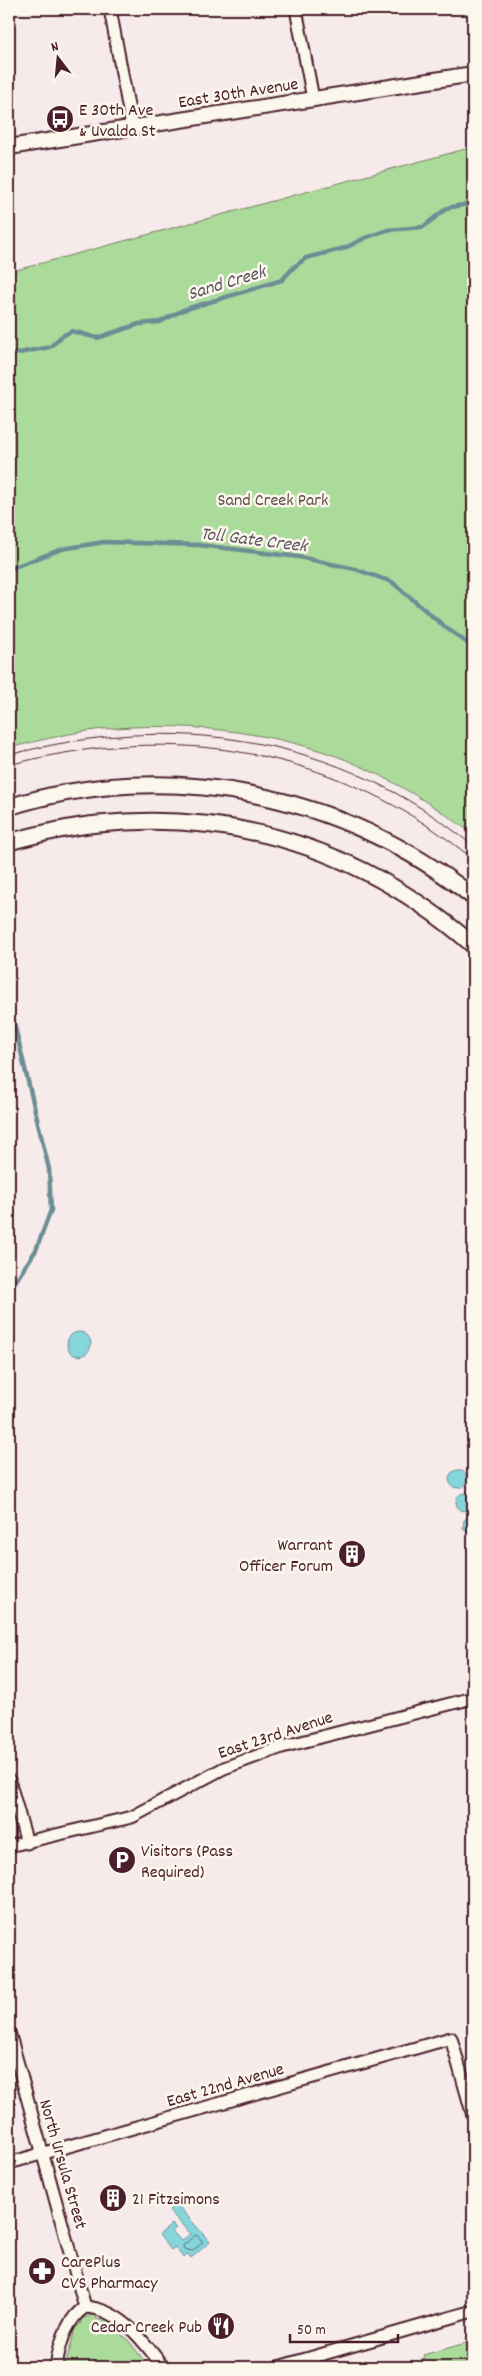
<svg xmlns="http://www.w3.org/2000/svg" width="482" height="2376" viewBox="0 0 482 2376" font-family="Dekko,sans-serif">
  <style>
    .green { fill: #abdb9b; stroke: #7a7d63 }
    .water { fill: #84d6db; stroke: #6d8d95 }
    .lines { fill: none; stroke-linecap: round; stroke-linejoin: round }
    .shore { stroke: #616871; stroke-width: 1 }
    .stream { stroke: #6d8d95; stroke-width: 4.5 }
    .minor-casing { stroke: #4a1f2b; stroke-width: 15 }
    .tertiary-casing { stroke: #4a1f2b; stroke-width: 18 }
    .secondary-casing { stroke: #4a1f2b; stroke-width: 19 }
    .minor { stroke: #fbf7ec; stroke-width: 11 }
    .tertiary { stroke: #fbf7ec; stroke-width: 14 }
    .secondary { stroke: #fbf7ec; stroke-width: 15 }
    .tram { stroke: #4a1f2b; stroke-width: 1 }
    .labels { text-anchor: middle; stroke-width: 5; stroke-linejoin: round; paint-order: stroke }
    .street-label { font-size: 18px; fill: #4a1f2b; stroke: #fbf7ec }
    .poi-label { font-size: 18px; fill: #4a1f2b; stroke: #fbf7ec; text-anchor: start }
    .park-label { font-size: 18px; fill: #624e47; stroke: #fbf7ec }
    .water-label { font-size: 19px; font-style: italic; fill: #5b5660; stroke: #fbf7ec }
  </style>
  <rect width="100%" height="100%" fill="#f6ebea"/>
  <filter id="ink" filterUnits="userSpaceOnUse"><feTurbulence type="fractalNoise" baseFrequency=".02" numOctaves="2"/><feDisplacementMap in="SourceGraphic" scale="10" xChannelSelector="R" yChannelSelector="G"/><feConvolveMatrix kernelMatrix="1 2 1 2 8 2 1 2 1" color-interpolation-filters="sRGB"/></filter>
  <g filter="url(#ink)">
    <g class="green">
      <path d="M 473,147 L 473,834 C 434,805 393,780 349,761 C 280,733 191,722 117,728 C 80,730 45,739 9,748 L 9,272 Z"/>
      <polygon points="93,2315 96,2315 96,2319 101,2320 103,2316 108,2319 106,2322 129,2341 149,2367 65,2367 74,2333 71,2331 74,2324 77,2327 81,2323 79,2319"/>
      <polygon points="473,2341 473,2366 423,2367 421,2359 424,2358 423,2355"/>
    </g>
    <g class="water">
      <circle cx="79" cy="1344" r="12"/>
      <circle cx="458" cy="1479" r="9"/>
      <circle cx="465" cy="1502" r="9"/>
      <polygon points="468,1516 473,1516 473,1533 469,1533 463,1528 464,1520"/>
      <polygon points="176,2203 210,2242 191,2258 188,2254 183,2258 175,2247 171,2250 159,2235 172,2224 176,2228 172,2231 181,2241 190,2234 169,2210"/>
    </g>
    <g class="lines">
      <polygon class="shore" points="196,2235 202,2240 202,2243 192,2251 184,2249 183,2246"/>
      <g class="stream">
        <polyline points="9,355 50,347 62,336 72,331 97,338 139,324 160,322 183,310 282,280 294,267 306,258 345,248 365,238 387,230 423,227 447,208 473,203"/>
        <polyline points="9,569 62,549 104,542 199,545 299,557 355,569 392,582 445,627 473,647"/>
        <polyline points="9,1002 49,1169 51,1210 36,1250 9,1291"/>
      </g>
      <g class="minor-casing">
        <g id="minor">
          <polyline points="110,9 132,127"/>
          <polyline points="296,9 313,99"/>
          <polyline points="9,1780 27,1843"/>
          <polyline points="9,1846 132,1817 224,1768 282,1747 473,1698"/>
          <polyline points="9,2032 85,2307"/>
          <polyline points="9,2163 451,2038 473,2116"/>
          <path d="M 56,2367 C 59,2345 66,2320 85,2307 C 120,2309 144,2341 163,2367"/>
          <polyline points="278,2367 473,2311"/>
        </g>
      </g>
      <g class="tertiary-casing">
        <polyline id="tertiary" points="9,147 473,74"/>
      </g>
      <g class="secondary-casing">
        <g id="secondary">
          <path d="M 9,807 C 167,757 344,793 473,897"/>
          <path d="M 9,842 C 38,834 68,827 98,824 C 241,810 366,852 473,945"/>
        </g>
      </g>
      <use href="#minor" class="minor"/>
      <use href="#tertiary" class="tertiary"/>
      <use href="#secondary" class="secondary"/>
      <g class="tram">
        <path d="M 9,755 C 173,711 340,735 473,846"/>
        <path d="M 9,765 C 175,721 338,749 473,859"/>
      </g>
    </g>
  </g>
  <defs>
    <g id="bus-disc" transform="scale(1.4375)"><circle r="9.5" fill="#4a1f2b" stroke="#fbf7ec"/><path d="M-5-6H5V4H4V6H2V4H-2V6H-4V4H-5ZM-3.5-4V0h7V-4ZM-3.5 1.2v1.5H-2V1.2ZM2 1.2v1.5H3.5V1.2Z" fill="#fff"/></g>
    <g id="building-disc" transform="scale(1.4375)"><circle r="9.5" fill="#4a1f2b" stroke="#fbf7ec"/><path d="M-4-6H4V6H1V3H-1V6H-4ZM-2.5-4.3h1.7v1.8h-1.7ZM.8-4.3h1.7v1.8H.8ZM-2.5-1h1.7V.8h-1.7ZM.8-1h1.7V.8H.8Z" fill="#fff"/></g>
    <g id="parking-disc" transform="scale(1.4375)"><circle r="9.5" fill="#4a1f2b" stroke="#fbf7ec"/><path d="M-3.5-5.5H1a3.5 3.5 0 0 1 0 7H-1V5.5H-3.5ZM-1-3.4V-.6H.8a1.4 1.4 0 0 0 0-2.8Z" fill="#fff"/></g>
    <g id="pharmacy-disc" transform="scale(1.4375)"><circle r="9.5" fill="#4a1f2b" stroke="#fbf7ec"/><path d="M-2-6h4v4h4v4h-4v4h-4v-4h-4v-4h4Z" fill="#fff"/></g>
    <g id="restaurant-disc" transform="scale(1.4375)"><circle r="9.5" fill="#4a1f2b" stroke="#fbf7ec"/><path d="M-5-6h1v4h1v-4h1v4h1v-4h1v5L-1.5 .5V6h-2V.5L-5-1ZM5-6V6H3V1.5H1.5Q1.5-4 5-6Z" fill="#fff"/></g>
  </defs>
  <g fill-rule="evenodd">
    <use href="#bus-disc" x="60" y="119"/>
    <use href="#building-disc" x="352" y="1554"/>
    <use href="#parking-disc" x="122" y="1860"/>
    <use href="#building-disc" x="113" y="2198"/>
    <use href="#pharmacy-disc" x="42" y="2271"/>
    <use href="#restaurant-disc" x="221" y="2326"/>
  </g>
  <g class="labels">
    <g class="street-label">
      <text transform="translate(238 92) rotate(-9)" y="6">East 30th Avenue</text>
      <text transform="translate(275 1734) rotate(-18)" y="6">East 23rd Avenue</text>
      <text transform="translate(225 2084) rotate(-16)" y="6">East 22nd Avenue</text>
      <text transform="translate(64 2164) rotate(74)" y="6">North Ursula Street</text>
    </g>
    <g class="poi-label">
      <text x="79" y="115">E 30th Ave<tspan x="79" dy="21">&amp; Uvalda St</tspan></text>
      <text x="333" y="1550" text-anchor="end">Warrant<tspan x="333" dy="21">Officer Forum</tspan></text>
      <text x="141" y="1856">Visitors (Pass<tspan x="141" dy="21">Required)</tspan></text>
      <text x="132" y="2204">21 Fitzsimons</text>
      <text x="61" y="2267">CarePlus<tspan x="61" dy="21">CVS Pharmacy</tspan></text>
      <text x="202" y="2332" text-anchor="end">Cedar Creek Pub</text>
    </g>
    <g class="park-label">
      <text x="273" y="505">Sand Creek Park</text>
    </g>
    <g class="water-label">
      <text transform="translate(226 281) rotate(-17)" y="7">Sand Creek</text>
      <text transform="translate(254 538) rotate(7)" y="7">Toll Gate Creek</text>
    </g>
  </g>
  <rect width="482" height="2376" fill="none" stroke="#fbf7ec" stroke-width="30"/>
  <rect x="15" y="15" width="452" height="2346" fill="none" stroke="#4a1f2b" stroke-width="2" filter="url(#ink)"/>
  <g transform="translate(58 58) rotate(344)" stroke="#fbf7ec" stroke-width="4" paint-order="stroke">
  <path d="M0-4L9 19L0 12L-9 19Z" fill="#4a1f2b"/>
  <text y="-8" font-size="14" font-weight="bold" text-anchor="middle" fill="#4a1f2b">N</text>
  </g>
  <path d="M290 2334v8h108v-8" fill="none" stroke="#4a1f2b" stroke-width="2.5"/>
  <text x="297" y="2334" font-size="15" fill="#4a1f2b" stroke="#fbf7ec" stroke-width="4" paint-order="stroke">50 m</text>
</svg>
